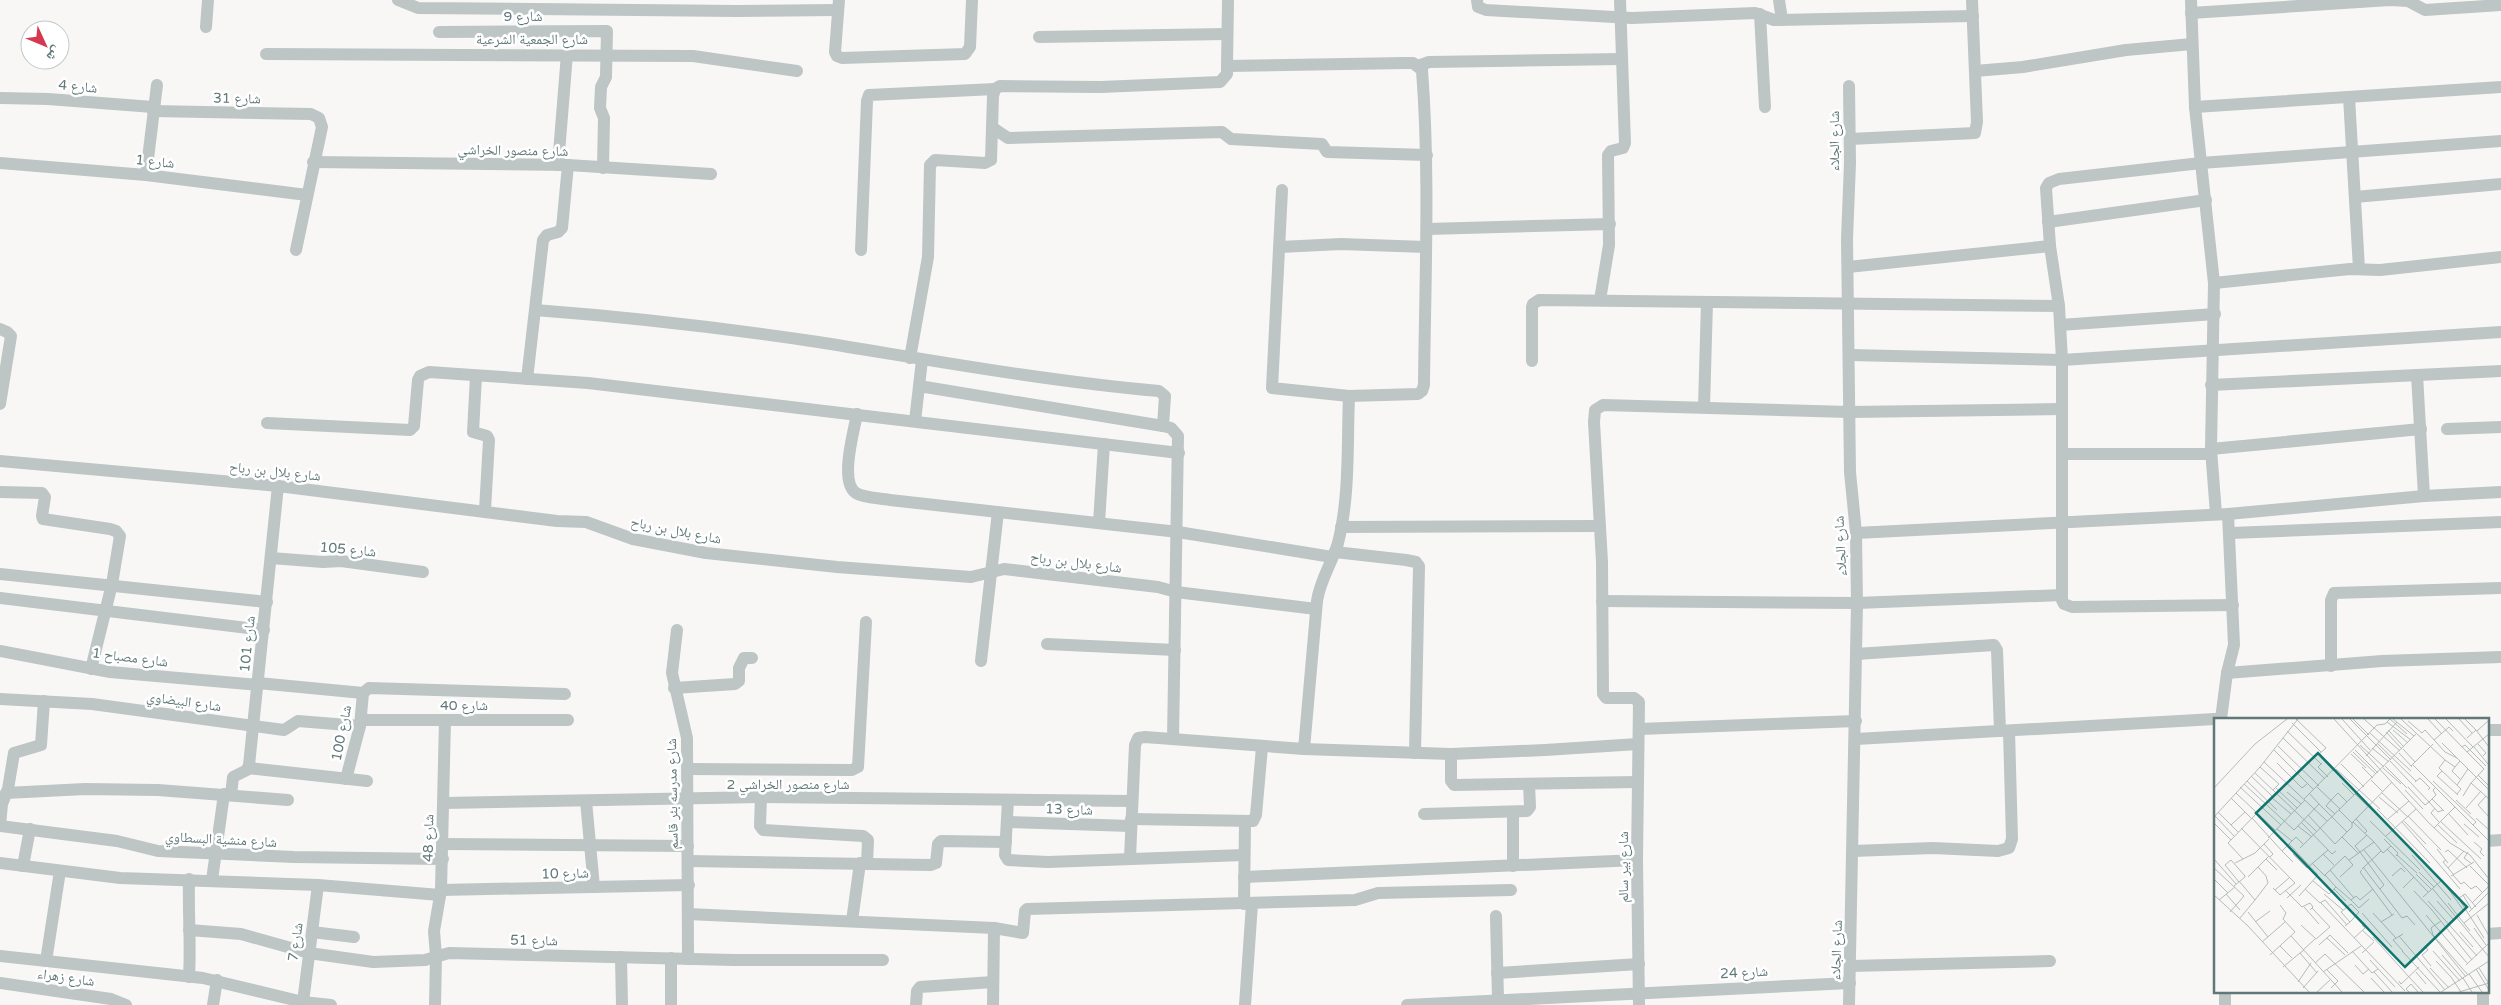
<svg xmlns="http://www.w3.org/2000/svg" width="2501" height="1005" viewBox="0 0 2501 1005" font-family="'Varela Round','Noto Naskh Arabic',sans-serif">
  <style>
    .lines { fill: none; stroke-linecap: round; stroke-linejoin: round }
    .street { stroke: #bdc5c5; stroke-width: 12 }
    .labels { text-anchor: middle; stroke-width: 5; stroke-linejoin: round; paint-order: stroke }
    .street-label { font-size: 14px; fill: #617879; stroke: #fff }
    .inset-road { fill: none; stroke: #b3bcbc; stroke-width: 1 }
    .view { fill: #0f766e; fill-opacity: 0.15; stroke: #0f766e; stroke-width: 2.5 }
    .inset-edge { fill: none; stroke: #617879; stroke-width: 2.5 }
  </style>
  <rect width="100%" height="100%" fill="#f8f7f6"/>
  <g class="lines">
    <g class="street">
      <polyline points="398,0 418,8 738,11 838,10"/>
      <polyline points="839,0 835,52 837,56 842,58 965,54 970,47 972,0"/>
      <path d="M 1228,0 L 1227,66 L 1406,63 L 1413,63 L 1422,70 C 1430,175 1425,280 1424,385 L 1422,391 L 1418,394 L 1349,396 L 1272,388 L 1282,190"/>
      <polyline points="1477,0 1478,7 1486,10 1632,18 1755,13 1774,20 1973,16"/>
      <polyline points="1779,0 1782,20"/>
      <polyline points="2191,0 2195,107 2214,283 2211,449 2216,514"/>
      <polyline points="2191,13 2390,0 2408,1 2425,10 2501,5"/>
      <polyline points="1760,14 1765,107"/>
      <polyline points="206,27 208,0"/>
      <polyline points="439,32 607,31 606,77 601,87 600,108 604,118 603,168"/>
      <polyline points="1039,37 1227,34"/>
      <polyline points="266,54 693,56 797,71"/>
      <polyline points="1418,66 1429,62 1622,59"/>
      <polyline points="1975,71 2023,67 2126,50 2192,44"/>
      <polyline points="2349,97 2359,269"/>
      <polyline points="0,98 48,99 153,107"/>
      <polyline points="2195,107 2501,87"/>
      <polyline points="153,111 311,114 319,118 322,127 296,250"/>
      <polyline points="993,128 1008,138 1222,132 1231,139 1322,144 1327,152 1427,155"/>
      <polyline points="1850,139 1975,133 1977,122 1972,0"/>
      <polyline points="313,162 568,165 711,174"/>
      <polyline points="0,163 146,175 307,195"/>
      <polyline points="558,165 567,54"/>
      <polyline points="146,175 157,85"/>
      <polyline points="2355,197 2501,184"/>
      <polyline points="2048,222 2206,200"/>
      <polyline points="1427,229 1610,224"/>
      <polyline points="1280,247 1341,244 1426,247"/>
      <polyline points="861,250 867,101 869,95 995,89"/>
      <polyline points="1848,267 2050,246"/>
      <polyline points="2214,283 2350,269 2380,270 2501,257"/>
      <polyline points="1600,300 1609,245 1608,155 1611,151 1623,148 1625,143 1620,0"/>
      <path d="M 535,310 C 629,317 724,328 818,342 C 931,360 1045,381 1159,391 L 1165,396 L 1163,426"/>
      <polyline points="2060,325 2215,314"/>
      <polyline points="0,329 7,332 11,336 0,404"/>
      <polyline points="1850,355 2062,360 2501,332"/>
      <polyline points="910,358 928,257 930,165 935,160 985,163 991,160 993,96 995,89 1000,86 1101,87 1220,82 1227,74 1227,66"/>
      <polyline points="1532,361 1532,307 1533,304 1539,300 2059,306"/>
      <polyline points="2417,375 2424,496"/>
      <polyline points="476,376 473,432 487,436 489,440 485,510"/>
      <polyline points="527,379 543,240 547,235 558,232 562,228 568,165"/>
      <polyline points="2211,385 2501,371"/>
      <polyline points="919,386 1163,426 1171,428 1178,436 1173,739"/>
      <polyline points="1704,407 1707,302"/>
      <path d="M 857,414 C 854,431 839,482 856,493 C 863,498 880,498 890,500 L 1178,532 L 1332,557"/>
      <polyline points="915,421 922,360"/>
      <polyline points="267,423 410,430 414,426 418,380 420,376 429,372 588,383 1179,453"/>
      <polyline points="2447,429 2501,427"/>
      <polyline points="2211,449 2421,429"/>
      <polyline points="2062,454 2211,454"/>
      <polyline points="0,461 278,486 557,521 586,522 633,539 706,553 837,567 971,577 1004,569 1013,570 1158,587 1176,592 1316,609"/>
      <polyline points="0,492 42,493 45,497 42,516 43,519 110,529 116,531 120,536 112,584 91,669"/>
      <polyline points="1099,523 1104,444"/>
      <polyline points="1341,527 1600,526"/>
      <polyline points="1856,533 2228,514 2424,496 2501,492"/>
      <polyline points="2231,533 2501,522"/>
      <polyline points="1335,552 1406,560 1416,562 1419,566 1415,753"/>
      <polyline points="271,558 323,562 341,561 423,572"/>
      <polyline points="0,574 267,602"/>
      <polyline points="0,598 264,630"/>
      <polyline points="1602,601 1857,603 2062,595"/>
      <polyline points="2233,605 2072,607 2064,604 2062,600 2062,360 2059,306 2050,246 2046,188 2049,183 2059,179 2201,163 2501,141"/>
      <polyline points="677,630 672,673 687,738 688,959"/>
      <polyline points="1047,644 1175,650"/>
      <polyline points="0,651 110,672 258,685"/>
      <polyline points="1856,654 1994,645 1997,650 2000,731"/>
      <polyline points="981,661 998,512"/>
      <polyline points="2331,666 2331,600 2334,593 2501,588"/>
      <polyline points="2227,673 2382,661 2501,657"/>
      <polyline points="258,683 363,693"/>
      <polyline points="674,688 735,684 739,681 739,668 744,658 752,658"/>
      <polyline points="363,693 369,688 565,694"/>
      <polyline points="0,699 92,704 284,730 298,721 360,726"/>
      <polyline points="2221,719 2227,673 2234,645 2228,514"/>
      <polyline points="361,720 568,720"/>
      <polyline points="1639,729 1856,721"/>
      <polyline points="2487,730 2501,730"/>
      <polyline points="1856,739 2215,719"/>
      <polyline points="1304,749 1451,754 1545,750 1638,744"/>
      <polyline points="1451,754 1451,781 1454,785 1638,782"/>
      <polyline points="248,768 367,781"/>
      <polyline points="688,769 852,770 858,767 866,622"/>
      <polyline points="346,779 360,726 363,693"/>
      <polyline points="6,793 85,789 158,790 288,800"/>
      <polyline points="231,795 233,777 247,770 249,765 278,486"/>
      <polyline points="761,797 760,826 763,830 863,836 868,840 867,864"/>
      <polyline points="1008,800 1005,855 1008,860 1048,862 1244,855"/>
      <polyline points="586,801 594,887"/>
      <polyline points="444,803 761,797 1132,801"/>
      <polyline points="1513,812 1513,866"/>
      <polyline points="1424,814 1527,811 1530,807 1529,784"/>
      <polyline points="1131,819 1253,821 1256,815 1262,747"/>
      <polyline points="1007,822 1131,826"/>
      <polyline points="0,826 117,841 158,851 294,857 443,859"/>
      <polyline points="0,826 2,804 8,789 14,753 41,745 44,701"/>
      <polyline points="2487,841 2501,840"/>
      <polyline points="443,844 688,846"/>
      <polyline points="1853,851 1933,848 1998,851 2009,848 2012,839 2009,731"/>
      <path d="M 1130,858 L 1135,745 L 1138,738 L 1145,737 L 1304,749 L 1317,601 C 1320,580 1332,563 1338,543 C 1350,496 1347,444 1349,396"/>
      <polyline points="688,861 931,865 936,863 938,844 941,841 1006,842"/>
      <polyline points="0,863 120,878 318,885 440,895"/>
      <polyline points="23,866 30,829"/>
      <polyline points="1244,877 1637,860"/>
      <path d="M 189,879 C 188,912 191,944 189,977"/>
      <polyline points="212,880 224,794"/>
      <polyline points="441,890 689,885"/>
      <polyline points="1244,904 1245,822"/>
      <polyline points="688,914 994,928 1023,933 1025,911 1027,909 1355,900 1378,893 1511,890"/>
      <polyline points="1496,916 1498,999"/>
      <polyline points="852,921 860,863"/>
      <polyline points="189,930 241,934 309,953 373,962 425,960 449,953 734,960 883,960"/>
      <polyline points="312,932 354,937"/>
      <polyline points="2487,934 2501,933"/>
      <polyline points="0,956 203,978 303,1002 331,1005"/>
      <polyline points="621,957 622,1005"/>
      <polyline points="671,958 671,1005"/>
      <polyline points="46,961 60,871"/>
      <polyline points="1850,966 2050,961"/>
      <polyline points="1497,973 1639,964"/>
      <polyline points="0,983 111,999 126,1005"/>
      <polyline points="2225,991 2225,1005"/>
      <polyline points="2483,991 2483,1005"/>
      <polyline points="303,1002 318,885"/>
      <polyline points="213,1005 217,980"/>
      <polyline points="435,1005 436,956 434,931 441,890 445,720"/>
      <polyline points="916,1005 917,991 920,987 993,982"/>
      <polyline points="993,1005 994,928"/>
      <polyline points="1245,1005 1252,904"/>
      <polyline points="1407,1005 1850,983"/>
      <polyline points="1639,1005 1637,860 1639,702 1634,698 1606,698 1603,694 1602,562 1594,422 1595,410 1603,405 1849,412 2062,409"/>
      <polyline points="1849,1005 1857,603 1856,533 1850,472 1847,239 1850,163 1849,86"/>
    </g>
  </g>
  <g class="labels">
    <g class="street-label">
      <text x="523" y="21">شارع 9</text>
      <text x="532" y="44">شارع الجمعية الشرعية</text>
      <text transform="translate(78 86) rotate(5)" y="5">شارع 4</text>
      <text transform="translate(237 98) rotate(1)" y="5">شارع 31</text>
      <text transform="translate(1834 141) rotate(-90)" y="5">شارع الجلاء</text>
      <text transform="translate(513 150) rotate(1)" y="5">شارع منصور الخراشي</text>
      <text transform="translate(155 161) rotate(6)" y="5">شارع 1</text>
      <text transform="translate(275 471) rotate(6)" y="5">شارع بلال بن رباح</text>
      <text transform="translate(676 530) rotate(11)" y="5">شارع بلال بن رباح</text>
      <text transform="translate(1840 546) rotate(-93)" y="5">شارع الجلاء</text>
      <text transform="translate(348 549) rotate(5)" y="5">شارع 105</text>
      <text transform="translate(1076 562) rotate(7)" y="5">شارع بلال بن رباح</text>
      <text transform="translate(247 644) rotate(-84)" y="5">شارع 101</text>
      <text transform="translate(130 657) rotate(7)" y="5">شارع مصباح 1</text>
      <text transform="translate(184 701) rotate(8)" y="5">شارع البيضاوي</text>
      <text x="464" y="710">شارع 40</text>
      <text transform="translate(341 733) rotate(-79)" y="5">شارع 100</text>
      <text x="788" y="789">شارع منصور الخراشي 2</text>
      <text transform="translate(672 794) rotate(-91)" y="5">شارع مدرسه بئر قاسم</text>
      <text transform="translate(1069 809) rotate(2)" y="5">شارع 13</text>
      <text transform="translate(428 838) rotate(-89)" y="5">شارع 48</text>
      <text transform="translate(221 839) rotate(3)" y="5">شارع منشية البسطاوي</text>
      <text transform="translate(1623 867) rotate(-90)" y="5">شارع بير سالم</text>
      <text transform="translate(565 873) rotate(-1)" y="5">شارع 10</text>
      <text transform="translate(534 940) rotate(1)" y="5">شارع 51</text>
      <text transform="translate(295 942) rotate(-82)" y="5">شارع 7</text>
      <text transform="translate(1836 950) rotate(-88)" y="5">شارع الجلاء</text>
      <text transform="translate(1744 972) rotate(-3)" y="5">شارع 24</text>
      <text transform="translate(66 977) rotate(8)" y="5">شارع زهراء</text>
    </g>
  </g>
  <g transform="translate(2214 718)">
    <rect width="275" height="275" fill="#f8f7f6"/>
    <path class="inset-road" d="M 82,1 L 112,30 L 104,37 L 120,53M 120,1 L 215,105 L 236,125 L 256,137 L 275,161M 128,1 L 156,32M 136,1 L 177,42M 139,1 L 155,17M 150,1 L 186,33M 176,1 L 193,16M 179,1 L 200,18M 187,1 L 231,42 L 241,49 L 246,43M 214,1 L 227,15M 221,1 L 253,34 L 275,16M 232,1 L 259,29M 245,1 L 258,15M 251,1 L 262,12M 194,3 L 208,15 L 211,12 L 231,34 L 243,40M 173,4 L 197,22M 78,5 L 107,34M 174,12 L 190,29M 179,12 L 194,25M 73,13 L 107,46M 263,13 L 275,2M 172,14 L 188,31M 156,15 L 197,53M 69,20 L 111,61M 253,20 L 262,12 L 275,29M 220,22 L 235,9 L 239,13M 163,25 L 202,63M 228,25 L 275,72M 264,26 L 272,35 L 269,38M 146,27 L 170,49M 64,28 L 105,68M 248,29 L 251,27 L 272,48M 260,29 L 274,46M 158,30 L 175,44M 189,31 L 201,44M 60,32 L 100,72M 141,32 L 164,55M 139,34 L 162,56M 185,35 L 198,49M 137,36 L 152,50M 152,38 L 183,4M 231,42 L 225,50 L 247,71 L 243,76M 176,43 L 215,84 L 211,87 L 194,69M 50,44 L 113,103M 63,45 L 88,70 L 93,66M 108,45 L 104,49 L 114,59M 127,46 L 150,69M 198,46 L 275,123M 171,48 L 193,70M 197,48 L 219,26M 46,49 L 65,66 L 59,72M 148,49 L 159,60M 241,49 L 238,53 L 246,61M 169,50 L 187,66M 122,51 L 166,91M 228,53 L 223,58 L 244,77M 41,55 L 103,114M 264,57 L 275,68M 37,58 L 58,78M 157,62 L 169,74M 33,63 L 63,92M 219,63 L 262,104 L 259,107M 201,64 L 206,60 L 216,70 L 214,72M 128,65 L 140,77M 257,65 L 275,81M 30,66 L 80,112 L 105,86 L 95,75M 243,67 L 254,51M 26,69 L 67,107M 103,69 L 126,91M 222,69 L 219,72 L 222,77 L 215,84 L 224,94 L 229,92M 0,70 L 41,26 L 73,1M 62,70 L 83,90M 191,72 L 209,91M 73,74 L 87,86M 22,75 L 62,113M 168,75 L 194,99M 141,76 L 179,112M 249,78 L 257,65 L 270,51 L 253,34M 272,78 L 264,87 L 275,99M 57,79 L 77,96M 165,79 L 184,95M 17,80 L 37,100M 90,81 L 163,7 L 171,6 L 176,1M 218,81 L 230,93M 117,82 L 124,75 L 133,84M 117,82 L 112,88 L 121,96M 242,82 L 257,96M 105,86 L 133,114M 221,90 L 217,95 L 225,104M 252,90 L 267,73M 163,91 L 216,145M 125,92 L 138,105M 4,94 L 24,114M 234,95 L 254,117M 94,97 L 121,126 L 138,109 L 138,105M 1,98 L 20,118M 194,98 L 227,132M 0,99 L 46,49 L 84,1M 38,100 L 68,133 L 82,119 L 90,127M 262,100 L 275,112M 142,101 L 153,113 L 151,115M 174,101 L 195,83M 156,103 L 206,152M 190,103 L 212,126M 226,103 L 267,141M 87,104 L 118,136 L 122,133M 139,104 L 160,124M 188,104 L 224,145M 0,105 L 17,122M 138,105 L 178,64M 223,106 L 243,125M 250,106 L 265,119M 17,107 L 31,94M 84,108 L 98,119M 27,110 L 81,165 L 66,177 L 59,170M 220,110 L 241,89M 63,111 L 78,123M 172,118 L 202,91M 128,119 L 144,135M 54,120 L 91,82M 170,121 L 184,135 L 182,138M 260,124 L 268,131 L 266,134 L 270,138M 50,126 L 59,136 L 56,139M 75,126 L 104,157 L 85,178M 86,130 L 203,15M 173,131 L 214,174M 223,131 L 234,145M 150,132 L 252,259M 68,133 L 79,144M 146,134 L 170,167 L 166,171M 146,134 L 141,128 L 153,117M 231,134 L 234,132 L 253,150M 254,134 L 250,140 L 258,146M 79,136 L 93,150 L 114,132M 109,136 L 120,147M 183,137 L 203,155M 198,137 L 237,182M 0,141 L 22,166M 29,141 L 14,125 L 43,95M 52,141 L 63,152M 135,142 L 160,124 L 169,135 L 177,128M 232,142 L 229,144 L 240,157M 21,145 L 41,135 L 55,121M 98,145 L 111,158M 224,145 L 246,171M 256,148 L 275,167M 149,149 L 188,200 L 193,198 L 201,207M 0,150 L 30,178 L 16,194M 234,150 L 250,133M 148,151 L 167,133M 116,152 L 140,180M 148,152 L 146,154 L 178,197M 205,154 L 220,169M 202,156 L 217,171M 239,157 L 247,166 L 250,164 L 257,171 L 262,168 L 269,175M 178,158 L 187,150 L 191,154M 237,158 L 260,144M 34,159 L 55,138M 0,161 L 14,175M 25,163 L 41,182 L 26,200M 99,163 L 115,176 L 122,169 L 111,157 L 131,138 L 139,147 L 126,159M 20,168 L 31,159 L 31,158 L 17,142 L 11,147 L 25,164M 122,169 L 137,182 L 142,178 L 146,182 L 159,171M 189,170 L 200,159M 218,170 L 275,239M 91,171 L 106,185 L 111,182 L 133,207M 120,171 L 132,183M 61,172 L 75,160M 72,173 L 88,189 L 96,185 L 99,189 L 96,192M 200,173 L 218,192M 241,175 L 270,220M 12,176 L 26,192M 110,176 L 129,192M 0,177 L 34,208 L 95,274M 249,177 L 258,192M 209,179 L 228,162 L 250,193M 73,180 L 87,167M 245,180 L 251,176 L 262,189M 5,182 L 21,169M 41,182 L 54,165 L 52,158 L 44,149M 137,182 L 145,190 L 155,181M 214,183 L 263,238M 223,183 L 239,201M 107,185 L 191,273M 234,185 L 256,213M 258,185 L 275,168M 90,189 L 105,206M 218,192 L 258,242M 34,194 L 54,219M 255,194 L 275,174M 148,195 L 178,229M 159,195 L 182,220M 142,197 L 170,227M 212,197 L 253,245M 263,197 L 275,218M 227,203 L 217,210 L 219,217 L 254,257M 41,204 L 56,193M 167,204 L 180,196M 250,205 L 275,185M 87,207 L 102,221 L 116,209 L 98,190M 131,208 L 136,204 L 138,202 L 145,194 L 137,186 L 127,194 L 136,204M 260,210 L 272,227M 148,212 L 160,223M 246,214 L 259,229M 77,218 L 128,274M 185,218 L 231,272M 159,219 L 195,259M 113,220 L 131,237M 140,220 L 151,210 L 148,207M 48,224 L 71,204M 105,227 L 116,217 L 134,235M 66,228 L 78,240M 89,232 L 101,221M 90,232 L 86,235 L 103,255M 138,233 L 158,255 L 164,251M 188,233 L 226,274M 189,233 L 179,222 L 189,216M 219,233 L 246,263M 148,235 L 160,224M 56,237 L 81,214 L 69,201 L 72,195 L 66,187M 228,237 L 249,261M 156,242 L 181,269M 222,243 L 237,259M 101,245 L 111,236 L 150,274M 141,247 L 149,256 L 155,251M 252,247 L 275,225M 217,248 L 208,237 L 214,232 L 211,228 L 220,222M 69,249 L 86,235M 216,250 L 235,270M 265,250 L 275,266M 112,251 L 124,263 L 117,270M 262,251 L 275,272M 109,254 L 147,228M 160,254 L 178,274M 202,254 L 212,266M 255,256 L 268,274M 195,259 L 209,274M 237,259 L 247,274M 157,260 L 170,274M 249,260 L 258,274M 185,263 L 187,266 L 205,249M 84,264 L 97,245M 89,270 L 104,253M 103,274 L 116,262M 195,274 L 192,271 L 197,266 L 204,274M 227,274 L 275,243M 245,274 L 275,265"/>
    <path class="view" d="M 104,35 L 253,189 L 191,249 L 42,95 Z"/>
    <rect width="275" height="275" class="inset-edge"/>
  </g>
  <g transform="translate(45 45) rotate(134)"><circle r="24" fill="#ffffff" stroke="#c0c9c9"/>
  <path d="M0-4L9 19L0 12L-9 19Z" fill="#d6384f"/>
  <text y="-8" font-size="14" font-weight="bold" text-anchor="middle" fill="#617879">ش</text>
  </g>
</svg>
